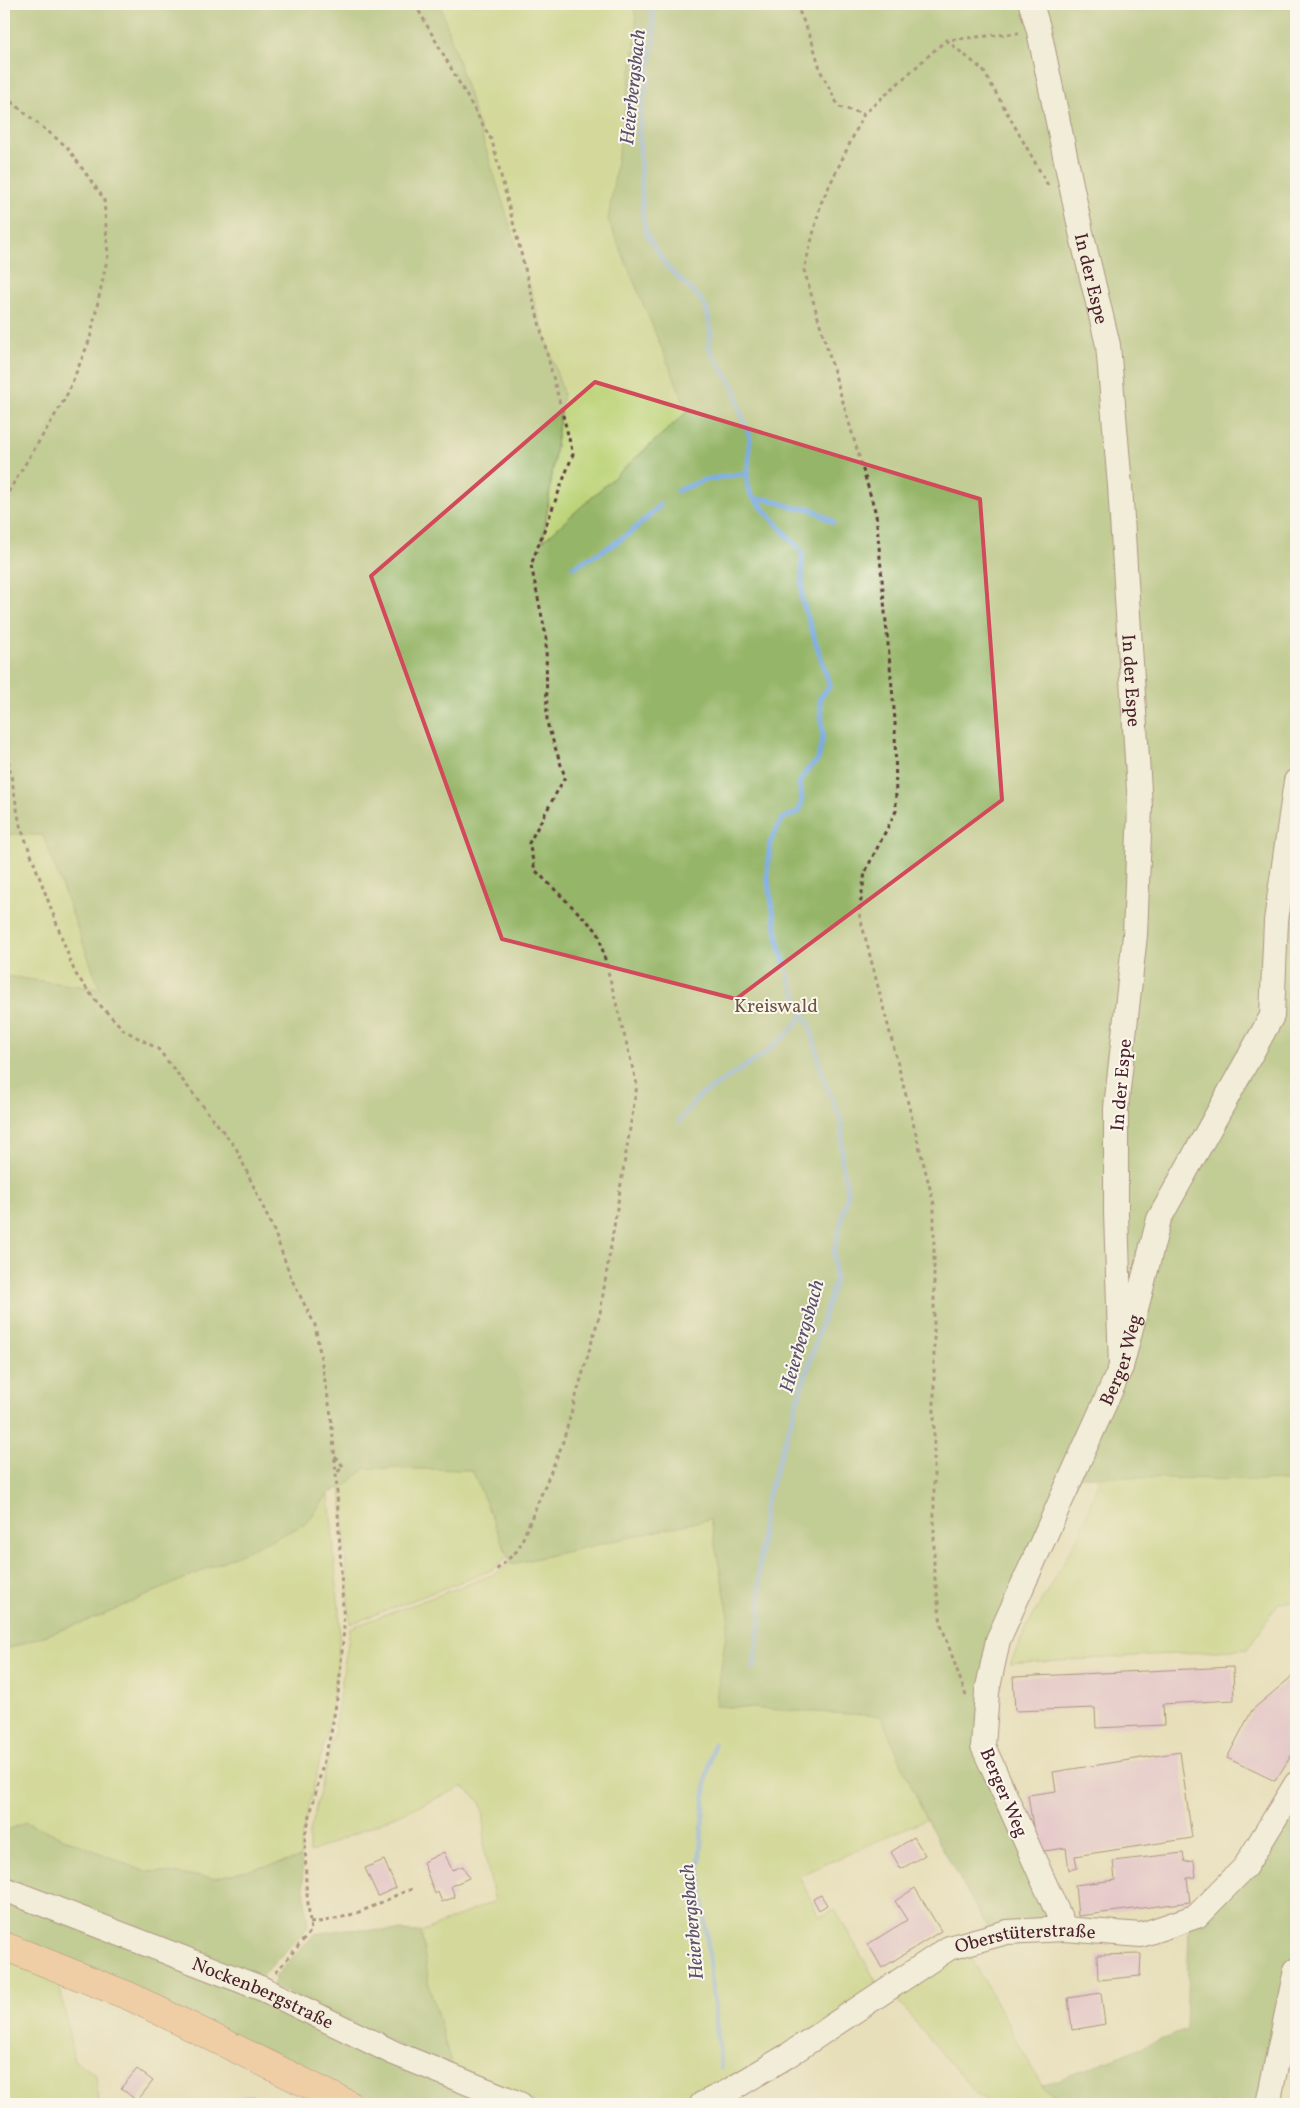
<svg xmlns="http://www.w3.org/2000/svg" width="1300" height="2108" viewBox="0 0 1300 2108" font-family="Vollkorn,serif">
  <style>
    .green { fill: #bcd377; stroke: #837951 }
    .forest { fill: #95b568; stroke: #706a4a }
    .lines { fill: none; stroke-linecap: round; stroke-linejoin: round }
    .stream { stroke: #7aabe5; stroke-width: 5 }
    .building { fill: #e3b0df }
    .minor-casing { stroke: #623c40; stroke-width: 26 }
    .major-casing { stroke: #623c40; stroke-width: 29 }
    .path { stroke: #623c40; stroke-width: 3; stroke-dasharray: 4 4; stroke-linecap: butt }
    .minor { stroke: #fff; stroke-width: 24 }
    .major { stroke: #fbbb8d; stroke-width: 28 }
    .marked { fill: none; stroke: #d1495b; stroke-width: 4; stroke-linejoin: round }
    .labels { text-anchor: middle; stroke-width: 4; stroke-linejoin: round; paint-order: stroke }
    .street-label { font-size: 19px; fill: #4a1f2b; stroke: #fbf7ec }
    .park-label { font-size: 19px; fill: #6c5542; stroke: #fbf7ec }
    .water-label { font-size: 20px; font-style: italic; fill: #5b506c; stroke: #fbf7ec }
  </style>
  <rect width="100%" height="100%" fill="#fbf7ec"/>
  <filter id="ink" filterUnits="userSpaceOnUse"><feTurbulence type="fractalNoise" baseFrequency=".02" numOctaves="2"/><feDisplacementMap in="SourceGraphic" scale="10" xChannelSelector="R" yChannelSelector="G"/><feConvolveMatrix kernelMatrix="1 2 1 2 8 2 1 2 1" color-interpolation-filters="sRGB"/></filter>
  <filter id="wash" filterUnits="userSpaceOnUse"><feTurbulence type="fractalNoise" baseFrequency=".0096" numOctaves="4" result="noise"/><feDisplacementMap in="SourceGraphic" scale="20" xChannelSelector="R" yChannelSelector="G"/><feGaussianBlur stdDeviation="1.12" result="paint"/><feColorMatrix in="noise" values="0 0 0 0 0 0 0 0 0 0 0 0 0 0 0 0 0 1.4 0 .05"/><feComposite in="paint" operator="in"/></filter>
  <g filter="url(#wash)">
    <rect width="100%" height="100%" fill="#e7dfba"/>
    <g class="green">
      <polygon points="440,4 634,4 637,31 609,220 688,411 543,542 563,393"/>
      <polygon points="4,834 43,835 100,989 4,976"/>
      <polygon points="366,1468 473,1470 508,1556 492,1570 350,1624 341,1488"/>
      <polygon points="1100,1476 1296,1481 1296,1601 1278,1603 1248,1649 1010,1664 1028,1625 1081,1531"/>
      <polygon points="329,1493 340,1623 337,1668 332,1710 302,1835 301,1858 215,1878 141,1870 25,1822 4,1832 4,1650 101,1616 306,1524"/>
      <polygon points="710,1519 729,1616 715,1706 881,1716 926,1819 799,1876 819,1917 835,1910 880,1988 723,2089 685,2104 541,2104 487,2086 453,2071 430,1989 421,1932 495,1901 484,1851 484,1816 480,1801 463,1787 309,1853 309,1836 334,1732 350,1628 495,1574 510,1562 512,1564"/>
      <polygon points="966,1948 1042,2086 1066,2104 994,2104 978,2096 892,1994"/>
      <polygon points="4,1960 59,1982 74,2060 96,2075 98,2104 4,2104"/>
    </g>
    <g class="forest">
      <polygon points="4,4 440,4 563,393 543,541 688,411 608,220 637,31 634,4 1296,4 1296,1481 1080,1476 994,1641 979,1748 1058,1923 987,1927 926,1819 881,1716 715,1706 729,1616 710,1519 511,1564 472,1470 366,1468 345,1486 329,1493 306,1524 101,1616 4,1650 4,976 100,989 43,835 4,834"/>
      <polygon points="1296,1792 1296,1948 1264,2104 1066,2104 1042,2086 1186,2030 1189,1925"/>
      <polygon points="25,1822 141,1870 215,1878 301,1858 308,1927 260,1978 4,1884 4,1832"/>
      <polygon points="4,1898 259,1994 495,2104 373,2104 295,2063 4,1933"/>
      <polygon points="347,1929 421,1932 430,1989 453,2071 273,1986 277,1974 315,1934"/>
    </g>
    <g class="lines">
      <g class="stream">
        <polyline points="652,4 654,40 639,128 643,219 647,235 667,267 699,297 707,310 711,332 709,348 734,387 741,413 750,437 747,482 751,495 802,552 802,600 830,686 820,698 823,735 818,760 807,770 799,784 802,799 799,812 782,819 770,843 767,875 779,945 790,980 804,1015 810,1026 825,1083 842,1122 842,1164 848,1193 834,1252 835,1281 764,1508 759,1572 761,1615 754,1668"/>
        <polyline points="677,491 704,480 747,473"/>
        <polyline points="756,499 772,500 795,508 812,509 833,522"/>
        <path d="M 573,567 C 608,549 633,534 660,505"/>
        <polyline points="679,1121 697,1098 764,1054 787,1034 804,1015"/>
        <polyline points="714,1744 706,1780 699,1866 721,2067"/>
        <polyline points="223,2104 251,2097"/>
      </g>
    </g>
    <g id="blocks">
      <g class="building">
        <polygon points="1233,1667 1234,1700 1163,1704 1164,1725 1096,1728 1095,1708 1015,1711 1013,1677"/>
        <polygon points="1296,1673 1296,1748 1275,1781 1227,1758 1252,1710"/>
        <polygon points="1180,1752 1192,1838 1075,1856 1077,1868 1069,1870 1066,1848 1037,1852 1028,1795 1056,1791 1053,1772"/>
        <polygon points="914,1837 925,1855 901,1869 891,1852"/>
        <polygon points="444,1852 452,1870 463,1866 469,1878 451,1886 455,1897 442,1902 438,1892 435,1894 423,1862"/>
        <polygon points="1183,1853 1185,1862 1194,1861 1196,1877 1187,1878 1190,1902 1078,1916 1075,1885 1115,1880 1113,1861"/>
        <polygon points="384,1860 396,1888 378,1896 365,1868"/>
        <polygon points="915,1888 941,1931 882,1968 868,1944 907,1920 895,1901"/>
        <polygon points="821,1895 827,1905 819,1910 813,1899"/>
        <polygon points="1141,1954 1140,1976 1098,1980 1097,1955"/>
        <polygon points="1101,1993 1105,2024 1072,2030 1068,1998"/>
        <polygon points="137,2069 153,2081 137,2101 121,2088"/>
      </g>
    </g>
  </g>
  <g filter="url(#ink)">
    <use href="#blocks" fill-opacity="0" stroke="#623c40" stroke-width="1"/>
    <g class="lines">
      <g class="minor-casing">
        <g id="minor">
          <path id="s1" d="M 1031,4 L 1039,31 L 1081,232 L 1108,345 L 1120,486 L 1140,807 L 1135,935 L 1116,1108 L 1116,1213 L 1121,1367"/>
          <path id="s2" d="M 4,1889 L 263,1989 L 394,2053 L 520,2104"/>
          <path id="s3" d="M 1065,1929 L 983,1746 L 987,1692 L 998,1640 L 1121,1367 L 1159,1219 L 1272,1016 L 1276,921 L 1296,781"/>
          <path id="s4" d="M 702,2104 L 727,2092 L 787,2056 L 949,1948 L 1007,1932 L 1065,1929 L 1141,1935 L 1197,1916 L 1245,1867 L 1296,1784"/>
          <polyline points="1268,2104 1296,1970"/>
        </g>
      </g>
      <g class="major-casing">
        <polyline id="major" points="4,1946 131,1997 348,2104"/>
      </g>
      <g class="path">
        <polyline points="415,4 492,141 573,454 531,565 546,636 547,723 565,777 529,843 535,870 598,932 637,1085 600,1313 562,1445 518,1550 494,1572"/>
        <polyline points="796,4 811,38 821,72 839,107 864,114"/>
        <polyline points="946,40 983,70 1050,189"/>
        <polyline points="4,98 9,100 67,147 104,199 108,255 90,339 66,397 4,499"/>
        <polyline points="4,737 20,825 75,973 96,1001 124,1030 158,1049 236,1148 274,1231 292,1280 315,1325 331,1415 336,1473 344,1628 339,1687 331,1733 305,1835 306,1885 311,1931 274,1974"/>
        <polyline points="335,1457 343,1466 337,1473"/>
        <polyline points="966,1696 941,1624 934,1571 934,1204 859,913 865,872 896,811 895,720 876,514 804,270 821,203 864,114 946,40 1019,33"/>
        <path d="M 310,1923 C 328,1921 347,1917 364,1910 C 382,1903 396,1894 415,1888"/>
      </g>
      <use href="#minor" class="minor"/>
      <use href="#major" class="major"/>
    </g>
  </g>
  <path d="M0 0H1300V2108H0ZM 595,382 L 980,499 L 1002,800 L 736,999 L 502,939 L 371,576 Z" fill="#e7dfba" fill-opacity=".55" fill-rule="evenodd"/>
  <path class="marked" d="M 595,382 L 980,499 L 1002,800 L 736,999 L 502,939 L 371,576 Z"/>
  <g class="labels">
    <g class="street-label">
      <text dy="7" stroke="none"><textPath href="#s1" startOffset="281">In der Espe</textPath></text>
      <text dy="7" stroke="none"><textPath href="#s1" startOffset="686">In der Espe</textPath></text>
      <text transform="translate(1120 1085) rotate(-85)" y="7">In der Espe</text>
      <text dy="7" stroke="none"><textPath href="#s3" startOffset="614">Berger Weg</textPath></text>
      <text transform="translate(1005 1792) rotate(67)" y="7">Berger Weg</text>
      <text dy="7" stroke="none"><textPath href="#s4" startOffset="370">Oberstüterstraße</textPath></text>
      <text dy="7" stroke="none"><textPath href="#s2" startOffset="279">Nockenbergstraße</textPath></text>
    </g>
    <g class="park-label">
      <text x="776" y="1012">Kreiswald</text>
    </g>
    <g class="water-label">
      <text transform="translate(632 87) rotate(-84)" y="7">Heierbergsbach</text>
      <text transform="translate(801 1336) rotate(-74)" y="7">Heierbergsbach</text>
      <text transform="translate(691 1922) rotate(-95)" y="7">Heierbergsbach</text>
    </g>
  </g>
  <rect width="1300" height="2108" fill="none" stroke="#fbf7ec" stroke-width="20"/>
</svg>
